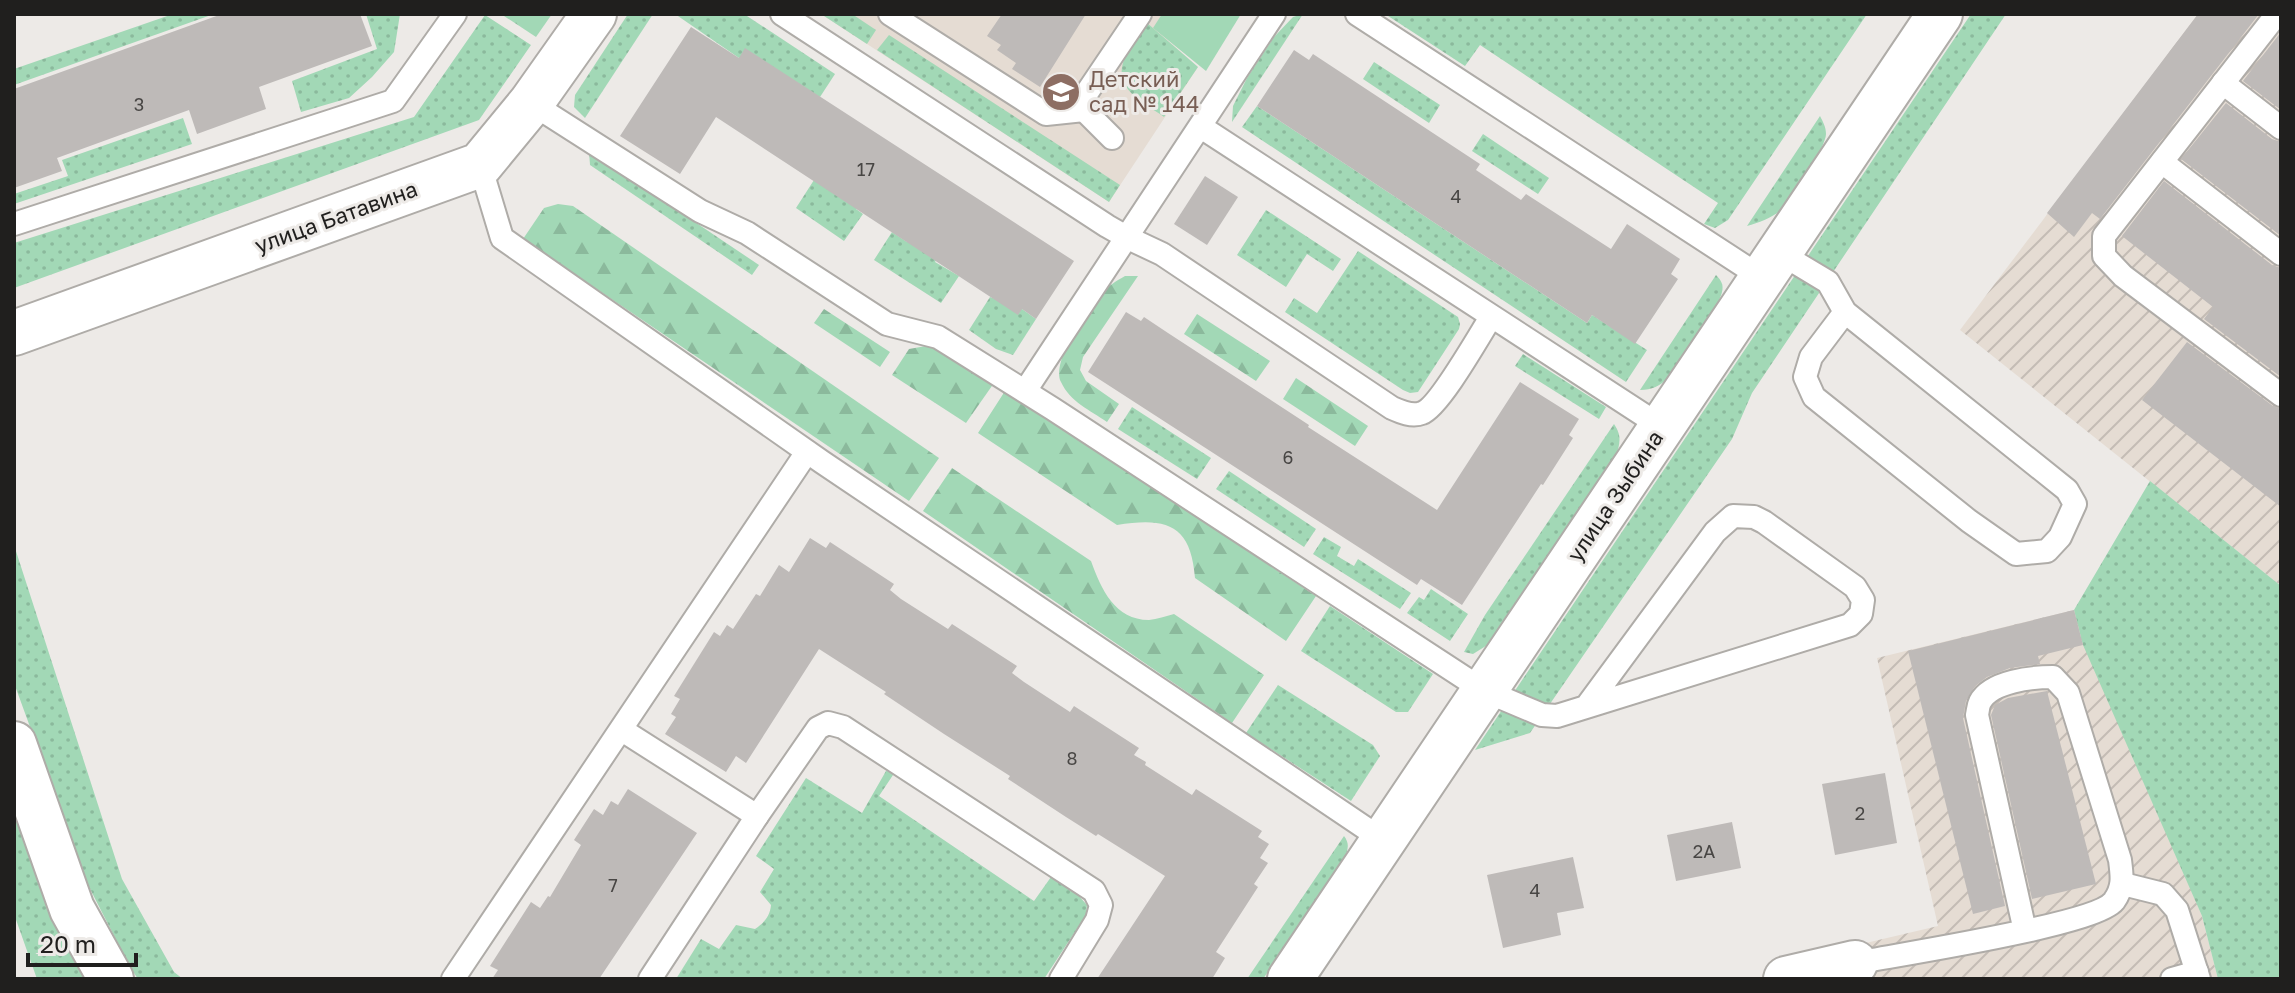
<svg xmlns="http://www.w3.org/2000/svg" width="2295" height="993" viewBox="0 0 2295 993" font-family="'Golos Text',sans-serif">
  <style>
    .built { fill: #e5dcd3 }
    .industrial { fill: url(#industrial-furrows) }
    .green { fill: url(#green-dots) }
    .forest { fill: url(#forest-firs) }
    .pitch { fill: #a2d8b6 }
    .building { fill: #bebab8 }
    .lines { fill: none; stroke-linecap: round; stroke-linejoin: round }
    .lane-casing { stroke: #afaca8; stroke-width: 26 }
    .street-casing { stroke: #afaca8; stroke-width: 48 }
    .lane { stroke: #fff; stroke-width: 22 }
    .street { stroke: #fff; stroke-width: 44 }
    .labels { text-anchor: middle; stroke-width: 6; stroke-linejoin: round; paint-order: stroke }
    .number-label { font-size: 18px; fill: #484644 }
    .education-label { font-size: 22px; fill: #785e54; stroke: #edeae7; text-anchor: start }
    .street-label { font-size: 22px; fill: #201f1e; stroke: #edeae7 }
  </style>
  <defs>
    <pattern id="industrial-furrows" width="10" height="10" patternUnits="userSpaceOnUse" patternTransform="scale(2)"><rect width="10" height="10" fill="#e5dcd3"/><path d="M-1 1l2-2M0 10L10 0M9 11l2-2" fill="none" stroke="#c4bcb5"/></pattern>
    <pattern id="green-dots" width="8" height="8" patternUnits="userSpaceOnUse" patternTransform="scale(2)"><rect width="8" height="8" fill="#a2d8b6"/><path d="M2 2h.1M6 6h.1" fill="none" stroke="#8bb99c" stroke-width="1.8" stroke-linecap="round"/></pattern>
    <pattern id="forest-firs" width="22" height="20" patternUnits="userSpaceOnUse" patternTransform="scale(2)"><rect width="22" height="20" fill="#a2d8b6"/><path d="M5 1l3.5 6h-7zM16 11l3.5 6h-7z" fill="#8bb99c"/></pattern>
  </defs>
  <rect width="100%" height="100%" fill="#edeae7"/>
  <polygon class="built" points="821,14 1162,14 1154,28 1198,67 1109,202"/>
  <g class="industrial">
    <polygon points="2198,14 2281,14 2281,586 1960,330"/>
    <polygon points="2074,610 2202,916 2218,979 1803,979 1802,958 1938,926 1877,658"/>
  </g>
  <g class="green">
    <polygon points="173,14 214,14 14,85 14,69"/>
    <polygon points="366,14 400,14 394,52 372,77 349,98 301,112 292,81 377,49"/>
    <polygon points="628,14 653,14 585,118 574,107 575,95"/>
    <polygon points="675,14 744,14 835,74 820,97 739,58"/>
    <polygon points="821,14 852,14 876,30 867,44"/>
    <polygon points="1303,14 1232,122 1233,106 1247,78 1274,37 1293,17"/>
    <polygon points="1385,14 1867,14 1728,220 1715,228 1704,224 1718,203 1480,45 1465,66"/>
    <polygon points="1971,14 2006,14 1752,393 1732,439 1530,733 1475,750"/>
    <polygon points="485,15 531,45 479,120 14,288 14,243 414,117"/>
    <path d="M 1146,22 L 1198,67 L 1164,117 C 1152,108 1133,99 1125,85 C 1113,65 1136,38 1146,22 Z"/>
    <polygon points="889,35 1120,185 1109,202 877,50"/>
    <polygon points="1374,62 1440,105 1429,123 1363,79"/>
    <polygon points="1257,106 1587,323 1592,315 1647,350 1626,382 1242,127"/>
    <path d="M 1820,116 C 1823,122 1826,127 1826,134 C 1826,147 1792,200 1781,210 C 1772,218 1759,223 1747,226 Z"/>
    <polygon points="183,118 192,144 14,204 14,194 68,176 62,160"/>
    <polygon points="1483,134 1549,178 1538,194 1472,151"/>
    <polygon points="589,151 759,265 752,275 590,165"/>
    <polygon points="814,180 860,203 856,209 863,214 844,241 796,208"/>
    <polygon points="1266,210 1341,259 1333,271 1307,254 1286,287 1237,255"/>
    <polygon points="892,232 907,242 911,236 939,255 935,262 959,276 941,303 874,260"/>
    <polygon points="1358,251 1458,317 1460,324 1459,329 1418,392 1410,393 1403,390 1285,312 1294,298 1317,313"/>
    <path d="M 1716,275 C 1721,280 1724,285 1722,292 C 1720,305 1678,367 1668,378 C 1660,386 1652,390 1640,390 Z"/>
    <polygon points="990,297 1022,309 1036,319 1013,355 996,349 969,330"/>
    <polygon points="1523,354 1606,407 1599,419 1515,366"/>
    <polygon points="1132,407 1211,458 1197,479 1118,429"/>
    <path d="M 1614,424 C 1622,436 1620,443 1616,456 L 1489,644 L 1473,654 L 1464,652 L 1485,615 Z"/>
    <polygon points="1229,471 1316,529 1304,547 1216,489"/>
    <polygon points="2150,481 2281,586 2281,979 2218,979 2202,916 2083,645 2074,610"/>
    <polygon points="1324,537 1341,547 1337,556 1354,566 1358,559 1411,593 1400,609 1313,554"/>
    <polygon points="14,545 122,879 174,972 183,979 138,979 130,967 87,883 14,683"/>
    <polygon points="1431,589 1468,614 1450,641 1407,613 1419,597 1424,600"/>
    <polygon points="1330,606 1433,674 1408,712 1396,712 1301,651"/>
    <polygon points="1278,685 1373,745 1380,756 1351,801 1246,733"/>
    <path d="M 886,771 L 895,772 L 879,796 L 1034,901 L 1051,877 L 1078,895 L 1087,905 L 1086,915 L 1044,979 L 676,979 L 701,939 L 719,949 L 736,925 L 755,929 C 765,922 770,916 771,905 L 760,892 L 774,869 L 756,856 L 806,778 L 862,813 Z"/>
    <polygon points="14,796 92,979 37,979 14,914"/>
    <path d="M 1344,836 C 1351,845 1347,852 1343,861 L 1263,979 L 1247,979 Z"/>
  </g>
  <g class="forest">
    <polygon points="501,14 552,14 536,37"/>
    <polygon points="558,204 573,206 939,458 909,501 523,239 544,208"/>
    <path d="M 1125,276 L 1138,276 L 1083,357 L 1080,370 L 1086,381 L 1119,404 L 1107,422 C 1090,410 1070,402 1061,382 C 1051,361 1087,310 1101,294 C 1108,286 1116,281 1125,276 Z"/>
    <polygon points="824,309 890,352 880,367 814,323"/>
    <polygon points="1197,314 1270,361 1256,381 1184,334"/>
    <polygon points="926,346 940,348 994,383 966,423 892,375 909,349"/>
    <polygon points="1296,378 1368,426 1355,446 1283,399"/>
    <path d="M 1005,391 L 1316,596 L 1286,641 L 1195,578 C 1191,524 1166,517 1117,525 L 978,433 Z"/>
    <path d="M 952,468 L 1091,561 C 1101,589 1115,620 1149,620 C 1157,619 1166,616 1174,614 L 1264,675 L 1232,723 L 923,511 Z"/>
  </g>
  <polygon class="pitch" points="1162,14 1241,14 1206,71 1153,28"/>
  <g class="building">
    <polygon points="222,14 360,14 372,46 259,87 266,109 197,134 189,110 57,158 62,171 14,188 14,89"/>
    <polygon points="1002,14 1086,14 1040,87 1012,69 1016,63 997,50 1001,45 987,36"/>
    <polygon points="2198,14 2259,14 2100,219 2092,213 2074,237 2047,213"/>
    <polygon points="691,27 739,58 745,48 1074,261 1036,319 1022,309 1018,315 716,117 680,174 620,136"/>
    <polygon points="2281,32 2281,110 2243,81"/>
    <polygon points="1294,50 1309,60 1313,54 1480,164 1476,170 1521,200 1526,194 1611,249 1627,224 1680,259 1671,274 1678,279 1635,344 1592,315 1587,323 1257,106"/>
    <polygon points="2226,103 2272,139 2281,142 2281,236 2181,159"/>
    <polygon points="1205,176 1238,197 1207,245 1174,224"/>
    <polygon points="2164,181 2272,265 2281,268 2281,377 2204,319 2213,307 2122,236"/>
    <polygon points="1126,312 1141,321 1144,317 1168,333 1309,425 1308,427 1437,510 1520,382 1579,419 1569,435 1573,438 1543,485 1541,484 1462,605 1421,579 1417,585 1088,372"/>
    <polygon points="2187,342 2273,406 2281,409 2281,507 2142,400"/>
    <polygon points="810,538 826,548 830,542 894,584 890,590 901,599 948,629 952,624 1017,666 1012,673 1024,682 1070,712 1074,706 1139,748 1134,755 1146,762 1145,765 1192,795 1196,789 1262,831 1258,837 1269,844 1260,858 1268,863 1254,884 1258,887 1216,952 1225,958 1212,979 1097,979 1165,876 1098,834 1096,836 1066,817 1008,779 1010,776 944,734 884,694 886,692 819,649 746,763 736,756 726,772 665,734 676,717 671,714 680,699 674,696 714,632 720,636 727,625 733,629 756,594 760,596 779,565 789,572"/>
    <polygon points="2074,610 2083,645 2038,656 2040,664 2010,668 1987,677 1975,686 1966,701 1963,718 2005,906 1973,914 1908,651"/>
    <polygon points="2047,691 2096,884 2032,899 1991,715 1995,705 2008,698"/>
    <polygon points="1885,773 1897,843 1835,855 1822,784"/>
    <polygon points="628,789 697,833 599,979 492,979 498,970 490,966 531,902 540,908 548,896 550,897 581,845 574,840 594,809 603,815 611,801 618,805"/>
    <polygon points="1732,822 1741,868 1676,881 1667,835"/>
    <polygon points="1573,857 1584,908 1557,913 1561,935 1503,948 1487,875"/>
  </g>
  <g class="lines">
    <g class="lane-casing">
      <g id="lane">
        <path d="M 782,14 L 1107,226 L 1128,238 L 1162,254 L 1392,408 C 1401,412 1412,417 1422,413 C 1439,407 1479,336 1491,317"/>
        <polyline points="890,14 1046,114 1084,110"/>
        <polyline points="1357,14 1761,277"/>
        <polyline points="2277,14 2104,236 2104,256 2123,276 2281,395"/>
        <polyline points="2223,83 2281,128"/>
        <polyline points="531,103 700,211 747,233 887,324 938,337 1053,409 1483,690 1542,715 1557,716 1586,707 1850,625 1861,614 1863,600 1855,587 1764,522 1754,517 1733,516 1715,532 1586,707"/>
        <polyline points="1201,127 1662,427"/>
        <polyline points="1112,138 1084,110 1086,94 1140,14"/>
        <polyline points="2162,162 2281,254"/>
        <polyline points="480,165 502,238 822,462 1383,840"/>
        <polyline points="14,224 393,101 455,14"/>
        <polyline points="1778,252 1828,282 1845,312 2067,490 2075,504 2060,537 2047,551 2016,554 1969,521 1814,397 1805,377 1811,357 1845,312"/>
        <polyline points="1025,391 1274,14"/>
        <polyline points="622,730 757,816 818,728 828,723 843,727 1094,891 1101,905 1097,920 1061,979"/>
        <polyline points="2123,884 2163,894 2177,910 2199,979"/>
        <path d="M 1857,970 L 1855,963 C 1896,955 2095,925 2114,901 C 2124,887 2122,876 2120,860 L 2068,693 L 2053,677 C 2033,677 1991,681 1980,702 C 1978,706 1978,710 1977,715 L 2025,931"/>
        <polyline points="453,979 807,452"/>
        <polyline points="650,979 757,816"/>
        <polyline points="2172,979 2197,972"/>
      </g>
    </g>
    <g class="street-casing">
      <g id="street">
        <polyline points="14,333 480,165 531,103 594,14"/>
        <polyline points="14,744 72,909 111,979"/>
        <polyline points="1290,979 1940,14"/>
        <polyline points="1786,979 1855,963"/>
      </g>
    </g>
    <use href="#lane" class="lane"/>
    <use href="#street" class="street"/>
  </g>
  <defs>
    <g id="school-disc" transform="scale(2)"><circle r="9.5" fill="#8d6e63" stroke="#edeae7"/><path d="M0-5L7-2L0 1L-7-2ZM-4 1L0 2.5L4 1V4Q0 6-4 4Z" fill="#fff"/></g>
  </defs>
  <g fill-rule="evenodd">
    <use href="#school-disc" x="1061" y="92"/>
  </g>
  <g class="labels">
    <g class="number-label">
      <text x="139" y="111">3</text>
      <text x="866" y="176">17</text>
      <text x="1456" y="203">4</text>
      <text x="1288" y="464">6</text>
      <text x="1072" y="765">8</text>
      <text x="1860" y="820">2</text>
      <text x="1704" y="858">2А</text>
      <text x="613" y="892">7</text>
      <text x="1535" y="897">4</text>
    </g>
    <g class="education-label">
      <text x="1089" y="87">Детский<tspan x="1089" dy="25">сад № 144</tspan></text>
    </g>
    <g class="street-label">
      <text transform="translate(336 217) rotate(-20)" y="8">улица Батавина</text>
      <text transform="translate(1615 496) rotate(-56)" y="8">улица Зыбина</text>
    </g>
  </g>
  <rect width="2295" height="993" fill="none" stroke="#201f1e" stroke-width="32"/>
  <path d="M28 953v12h108v-12" fill="none" stroke="#201f1e" stroke-width="4"/>
  <text x="40" y="953" font-size="24" fill="#201f1e" stroke="#edeae7" stroke-width="6" paint-order="stroke">20 m</text>
</svg>
